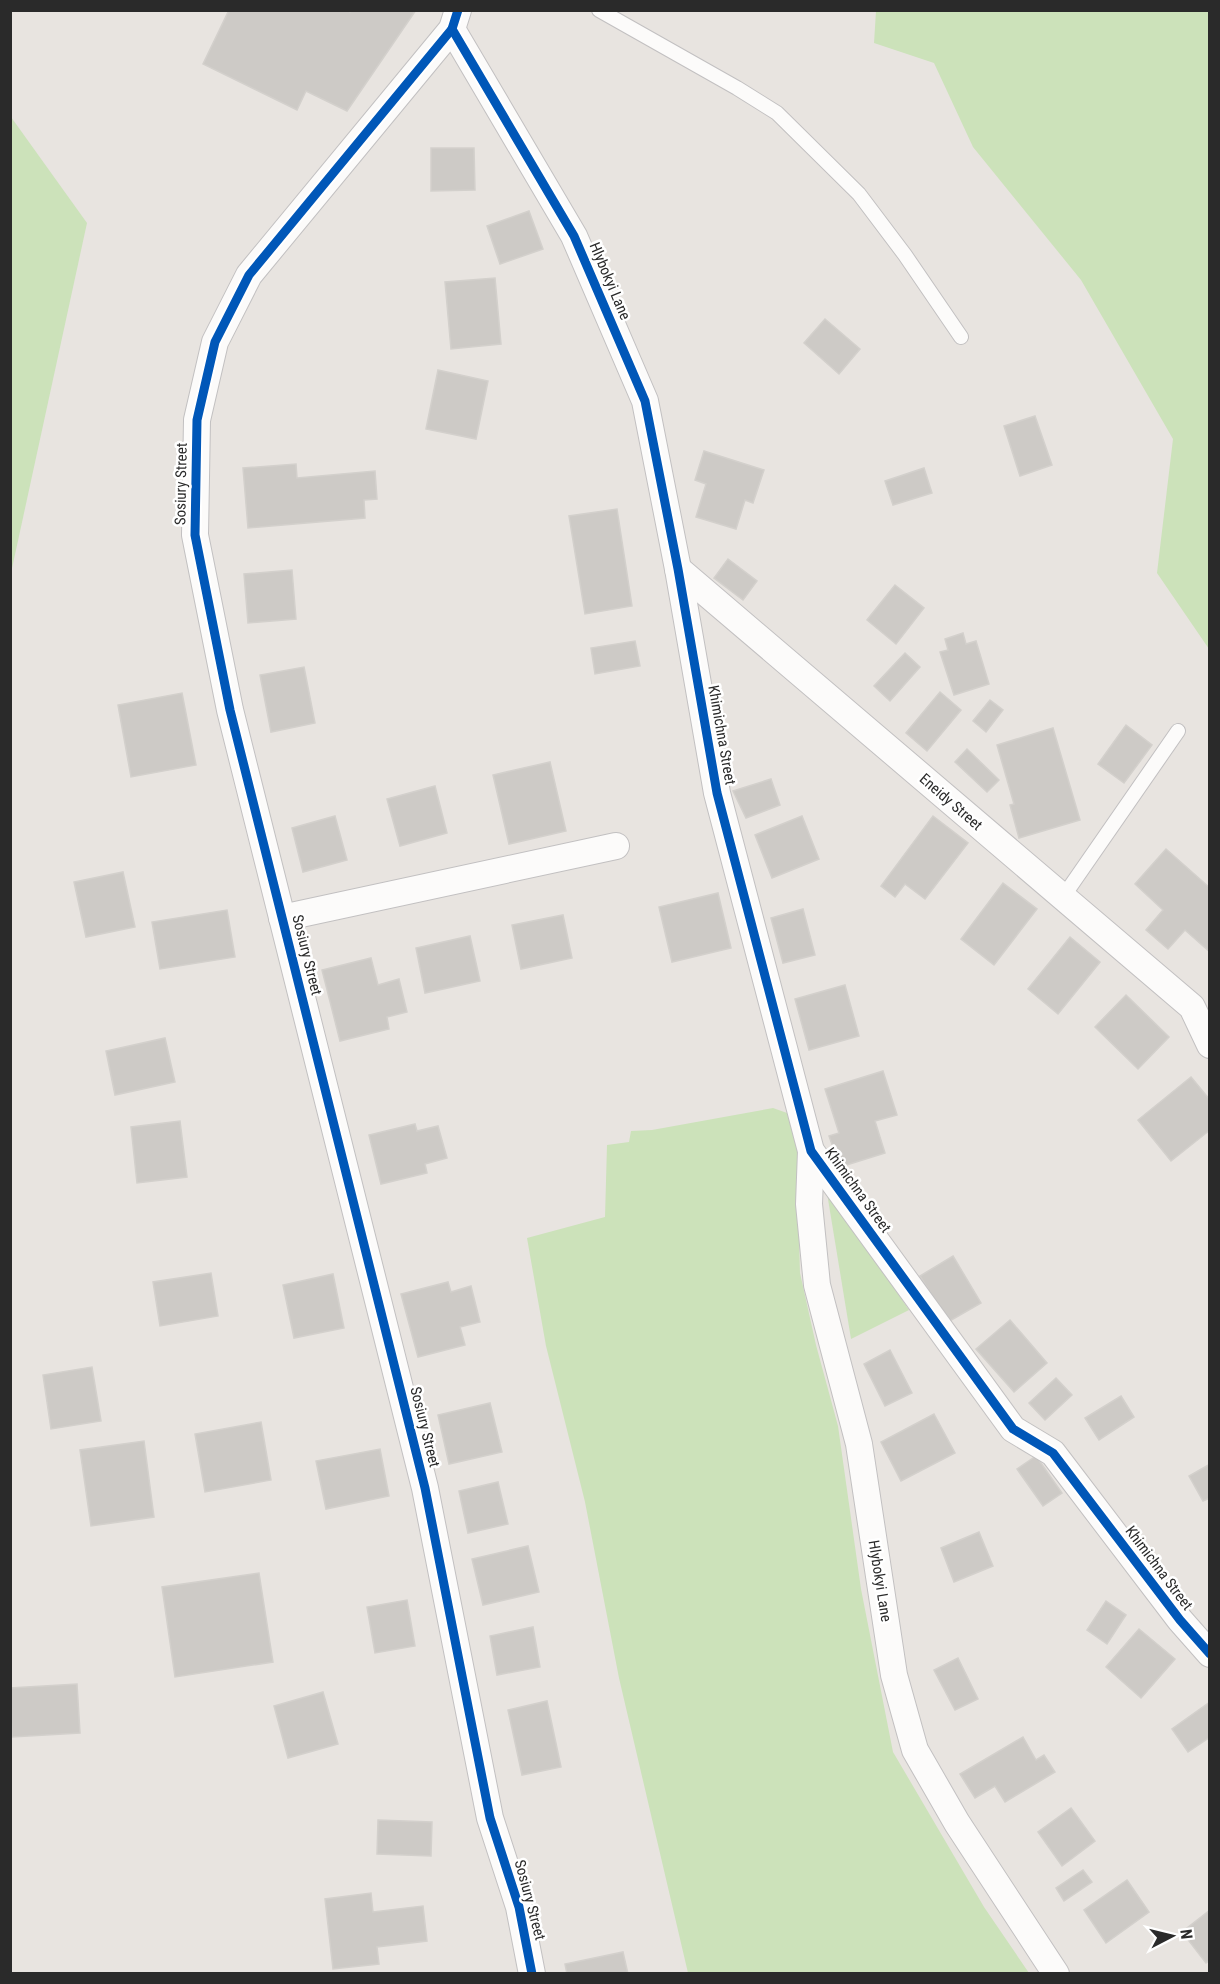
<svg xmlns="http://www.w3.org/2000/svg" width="1220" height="1984" viewBox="0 0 1220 1984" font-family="'Roboto Condensed',sans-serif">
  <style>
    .green { fill: #cce2ba }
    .building { fill: #cdcac6; stroke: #d3d0cc; stroke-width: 1.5 }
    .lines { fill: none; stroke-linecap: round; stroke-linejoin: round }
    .service-casing { stroke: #c2c0c1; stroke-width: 16 }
    .minor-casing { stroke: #c2c0c1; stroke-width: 28 }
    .service { stroke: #fcfbfa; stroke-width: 14 }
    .minor { stroke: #fcfbfa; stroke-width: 26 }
    .cycleway-casing { stroke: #fff; stroke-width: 13 }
    .cycleway { stroke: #0057b8; stroke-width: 9 }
    .labels { text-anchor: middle; stroke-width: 5; stroke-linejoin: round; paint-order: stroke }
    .street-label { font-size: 15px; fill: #2a2a2a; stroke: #fff }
  </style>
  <rect width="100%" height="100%" fill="#e8e4e0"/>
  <g class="green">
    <polygon points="876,11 1209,11 1209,649 1157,573 1173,439 1081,280 973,147 934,63 874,43"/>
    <polygon points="11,117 87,223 11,573"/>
    <polygon points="773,1108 787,1113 801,1163 798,1203 800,1273 816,1345 838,1426 861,1589 893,1752 984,1907 1029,1973 688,1973 619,1678 585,1502 546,1346 527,1238 605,1217 607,1145 629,1142 631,1131 652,1130"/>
    <polygon points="826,1187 909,1310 851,1339"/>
  </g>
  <g class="building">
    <polygon points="229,10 347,10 350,12 355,10 416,10 347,111 306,91 297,110 203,64"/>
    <polygon points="431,148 474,148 475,190 431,191"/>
    <polygon points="529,211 543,249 500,264 487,226"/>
    <polygon points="495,278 501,344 451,349 445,282"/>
    <polygon points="825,319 860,349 839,374 804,343"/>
    <polygon points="438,370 488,381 476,439 426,429"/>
    <polygon points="1035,416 1052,465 1020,476 1004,426"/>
    <polygon points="704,451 764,470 753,503 745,500 736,529 696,517 706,484 695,480"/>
    <polygon points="296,464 297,478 375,471 377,499 364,500 365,518 248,528 243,468"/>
    <polygon points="924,468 932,493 893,505 885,481"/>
    <polygon points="617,509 632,606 585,614 569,516"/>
    <polygon points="728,559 757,581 743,600 714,578"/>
    <polygon points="292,570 296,619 248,623 244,574"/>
    <polygon points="895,585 924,608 896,644 867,620"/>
    <polygon points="963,633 966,644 976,641 989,684 954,695 940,652 948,650 945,639"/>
    <polygon points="635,641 640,666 595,674 591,648"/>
    <polygon points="905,653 920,667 890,701 874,686"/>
    <polygon points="304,667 315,723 271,732 260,675"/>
    <polygon points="940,692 961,710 927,751 906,733"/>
    <polygon points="182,693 196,765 131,777 118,705"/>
    <polygon points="990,700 1003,710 986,732 973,721"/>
    <polygon points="1126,725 1152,745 1124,783 1098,764"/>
    <polygon points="1053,728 1080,820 1019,838 1010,805 1014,804 997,745"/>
    <polygon points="967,749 999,780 987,792 955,762"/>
    <polygon points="550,762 566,831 509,844 493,775"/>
    <polygon points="771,779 780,805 746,818 733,791"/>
    <polygon points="435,786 447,833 400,846 387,799"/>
    <polygon points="335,816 347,860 303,872 292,828"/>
    <polygon points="802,816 819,859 772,878 755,835"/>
    <polygon points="933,816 968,843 925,899 905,884 895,897 881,886"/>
    <polygon points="1166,849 1210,888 1210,952 1185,930 1168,949 1146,930 1163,910 1135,884"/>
    <polygon points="123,872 135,927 86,937 74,882"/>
    <polygon points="1003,883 1037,909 994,965 961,939"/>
    <polygon points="718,893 731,948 672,962 659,907"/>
    <polygon points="803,909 815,955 783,963 771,918"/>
    <polygon points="227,910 235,957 160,969 152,922"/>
    <polygon points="563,915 572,958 521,969 512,925"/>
    <polygon points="470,936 480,981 425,993 416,948"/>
    <polygon points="1070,937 1100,962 1058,1014 1028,989"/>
    <polygon points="371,958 378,985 399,979 407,1012 387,1017 389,1029 340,1041 322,970"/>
    <polygon points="845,985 859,1036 809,1050 795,999"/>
    <polygon points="1126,995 1169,1037 1138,1069 1095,1027"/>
    <polygon points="165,1038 175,1082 115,1095 106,1051"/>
    <polygon points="883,1071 897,1115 875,1121 885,1153 840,1167 829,1136 839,1133 825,1089"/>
    <polygon points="1191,1077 1210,1100 1210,1130 1171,1161 1138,1120"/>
    <polygon points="180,1121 187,1177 137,1183 131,1127"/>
    <polygon points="415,1124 417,1131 438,1126 447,1158 425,1164 427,1173 381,1184 369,1135"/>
    <polygon points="953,1256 981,1303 948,1322 920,1276"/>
    <polygon points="211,1273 218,1316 160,1326 153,1282"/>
    <polygon points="333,1274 344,1328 294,1338 283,1285"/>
    <polygon points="448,1282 451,1292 471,1286 480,1322 460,1327 465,1345 418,1357 401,1294"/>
    <polygon points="1010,1320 1047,1363 1014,1392 976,1349"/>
    <polygon points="890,1350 912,1393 885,1406 864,1364"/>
    <polygon points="92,1367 101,1421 51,1429 43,1375"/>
    <polygon points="1056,1378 1072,1395 1045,1420 1029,1403"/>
    <polygon points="1121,1396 1134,1417 1099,1440 1085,1418"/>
    <polygon points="490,1403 502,1452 449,1464 438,1415"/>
    <polygon points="934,1414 955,1453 901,1481 881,1442"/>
    <polygon points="261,1422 271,1480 205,1492 195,1434"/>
    <polygon points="144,1441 154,1517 91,1526 80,1450"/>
    <polygon points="380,1449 389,1496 326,1509 316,1461"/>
    <polygon points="1036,1456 1062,1493 1043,1506 1017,1469"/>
    <polygon points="1210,1464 1210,1498 1203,1501 1189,1476"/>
    <polygon points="498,1482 508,1524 468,1533 459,1491"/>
    <polygon points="979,1532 993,1566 954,1582 941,1548"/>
    <polygon points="528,1546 539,1592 483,1605 472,1559"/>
    <polygon points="259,1573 273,1662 175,1677 162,1587"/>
    <polygon points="407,1600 415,1646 375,1653 367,1607"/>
    <polygon points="1106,1601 1126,1615 1107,1644 1087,1630"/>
    <polygon points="533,1627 540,1667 497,1675 490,1636"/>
    <polygon points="1139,1629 1175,1659 1141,1698 1106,1667"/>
    <polygon points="958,1658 978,1699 955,1710 934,1670"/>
    <polygon points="77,1684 80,1733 12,1737 10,1688"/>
    <polygon points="323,1692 338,1744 288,1758 274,1706"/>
    <polygon points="547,1701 561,1767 522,1775 508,1710"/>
    <polygon points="1210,1702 1210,1737 1188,1752 1172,1729"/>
    <polygon points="1023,1737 1036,1760 1044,1755 1055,1772 1005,1802 995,1786 975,1798 960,1774"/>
    <polygon points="1071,1808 1095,1841 1062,1866 1038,1832"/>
    <polygon points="378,1820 432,1822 431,1856 377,1854"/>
    <polygon points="1083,1870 1092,1882 1064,1901 1056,1888"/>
    <polygon points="1127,1880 1149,1912 1106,1943 1084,1910"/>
    <polygon points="371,1893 373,1912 423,1906 427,1941 377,1947 379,1964 333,1969 325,1899"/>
    <polygon points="1210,1910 1210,1960 1206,1963 1182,1932"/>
    <polygon points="623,1952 628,1974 567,1974 565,1964"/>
  </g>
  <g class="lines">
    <g class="service-casing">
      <g id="service">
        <polyline points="599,10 737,88 777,113 859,194 905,255 961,337"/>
        <polyline points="1063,897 1178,731"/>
      </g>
    </g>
    <g class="minor-casing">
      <g id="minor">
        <polyline points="458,10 452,29 249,275 215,342 197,420 195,535 230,710 425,1488 490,1818 519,1907 532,1974"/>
        <polyline points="452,29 574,236 645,401 678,569 717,793 811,1151 1013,1429 1053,1453 1180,1620 1210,1654"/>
        <polyline points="678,569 1192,1007 1210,1045"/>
        <polyline points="282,918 616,846"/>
        <polyline points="811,1151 809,1204 817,1285 859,1444 894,1675 915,1750 957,1823 1056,1974"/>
      </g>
    </g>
    <use href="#service" class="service"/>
    <use href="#minor" class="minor"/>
    <g class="cycleway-casing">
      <g id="cycleway">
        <polyline points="458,10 452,29 249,275 215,342 197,420 195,535 230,710 425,1488 490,1818 519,1907 532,1974"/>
        <polyline points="452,29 574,236 645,401 678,569 717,793 811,1151 1013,1429 1053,1453 1180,1620 1210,1654"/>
      </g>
    </g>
    <use href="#cycleway" class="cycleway"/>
  </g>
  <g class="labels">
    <g class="street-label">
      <text transform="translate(610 281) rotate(67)" y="5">Hlybokyi Lane</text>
      <text transform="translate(181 484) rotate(-89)" y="5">Sosiury Street</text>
      <text transform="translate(722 735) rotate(80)" y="5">Khimichna Street</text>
      <text transform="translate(951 802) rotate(41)" y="5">Eneidy Street</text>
      <text transform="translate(307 955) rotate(76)" y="5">Sosiury Street</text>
      <text transform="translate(858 1190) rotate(54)" y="5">Khimichna Street</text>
      <text transform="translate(425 1427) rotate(76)" y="5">Sosiury Street</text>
      <text transform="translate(1159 1568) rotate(53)" y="5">Khimichna Street</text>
      <text transform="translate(880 1581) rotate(81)" y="5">Hlybokyi Lane</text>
      <text transform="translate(530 1900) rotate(75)" y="5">Sosiury Street</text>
    </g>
  </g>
  <rect width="1220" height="1984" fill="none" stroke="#2a2a2a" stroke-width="24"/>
  <g transform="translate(1172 1936) rotate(83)" stroke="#ffffff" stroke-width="4.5" paint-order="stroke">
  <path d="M0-4.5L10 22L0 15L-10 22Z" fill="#2a2a2a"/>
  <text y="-9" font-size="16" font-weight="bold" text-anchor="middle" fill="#2a2a2a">N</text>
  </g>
</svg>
